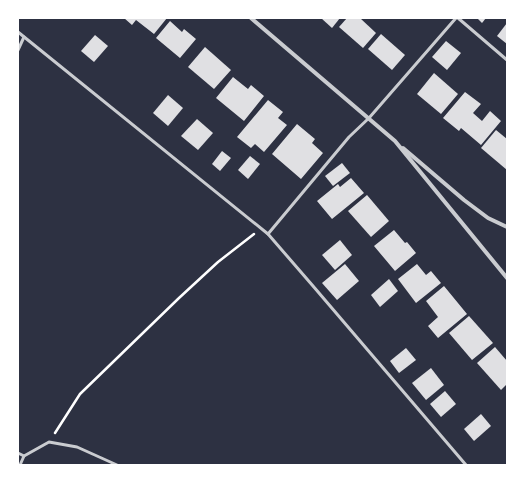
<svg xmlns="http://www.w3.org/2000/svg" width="525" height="483" viewBox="0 0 525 483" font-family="Raleway,sans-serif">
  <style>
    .building { fill: #e0e0e3 }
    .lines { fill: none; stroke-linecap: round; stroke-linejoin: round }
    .path { stroke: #fff; stroke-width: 2.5 }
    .service { stroke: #caccd0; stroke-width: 3 }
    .minor { stroke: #caccd0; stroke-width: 4 }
  </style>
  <rect width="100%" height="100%" fill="#2d3142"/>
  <g class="building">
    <polygon points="124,18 167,18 154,34 136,20 132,25"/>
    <polygon points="321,18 340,18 332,28"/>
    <polygon points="347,18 360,18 376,33 363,48 339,27"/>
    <polygon points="477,18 486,18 482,23"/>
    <polygon points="170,21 182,32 184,29 196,39 180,58 156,38"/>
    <polygon points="507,23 507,44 497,36"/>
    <polygon points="381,34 405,55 392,70 368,49"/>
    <polygon points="95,35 108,46 94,62 81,51"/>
    <polygon points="446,41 461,53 447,70 432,57"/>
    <polygon points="205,47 231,70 214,89 188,67"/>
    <polygon points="434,73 458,94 441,114 417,94"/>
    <polygon points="233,77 248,89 251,85 264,96 244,121 216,98"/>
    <polygon points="465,92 481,104 473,113 482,121 490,111 501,121 481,145 461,128 459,131 443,118"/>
    <polygon points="168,95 183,108 168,126 153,113"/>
    <polygon points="268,100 283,112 278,118 287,125 264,152 255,144 251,148 237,137"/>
    <polygon points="197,119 213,133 198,150 181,136"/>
    <polygon points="297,124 315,139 312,143 323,153 301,179 272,154"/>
    <polygon points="496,130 507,139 507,170 481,148"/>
    <polygon points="222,151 231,158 220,171 212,164"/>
    <polygon points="250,156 260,164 248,179 238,170"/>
    <polygon points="342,163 350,173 333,186 325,176"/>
    <polygon points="351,178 364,193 332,219 317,201 338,184 340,187"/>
    <polygon points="367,195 389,221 371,237 348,211"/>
    <polygon points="394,230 405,243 407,242 416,253 395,271 374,246"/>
    <polygon points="340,240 352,255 335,270 322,255"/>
    <polygon points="345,264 359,281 337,300 322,283"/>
    <polygon points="417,264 426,275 431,271 441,283 416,303 398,279"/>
    <polygon points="389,279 398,291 380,307 371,295"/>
    <polygon points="444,286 467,314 438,338 428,326 438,317 426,301"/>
    <polygon points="469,316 493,343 472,360 449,333"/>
    <polygon points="495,347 507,361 507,384 501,390 477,363"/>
    <polygon points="406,348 416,360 399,373 390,361"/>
    <polygon points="431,368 444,385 426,400 412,383"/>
    <polygon points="445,391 456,404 441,417 430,404"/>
    <polygon points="481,414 491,426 474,441 464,429"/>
  </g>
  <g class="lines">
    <polyline class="path" points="55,433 80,394 179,298 218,262 254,234"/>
    <g class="service">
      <polyline points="458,18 507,60"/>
      <polyline points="18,32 268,234 313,286 466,465"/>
      <polyline points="18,50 24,37"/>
      <polyline points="268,234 349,137 369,118 456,18"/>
      <polyline points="18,453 24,456 20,465"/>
      <polyline points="24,456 49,442 77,447 117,465"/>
    </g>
    <g class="minor">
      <polyline points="251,18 395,141 507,278"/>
      <polyline points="403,148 464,200 488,218 507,227"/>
    </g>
  </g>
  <rect width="525" height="483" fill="none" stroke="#ffffff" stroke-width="38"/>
</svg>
